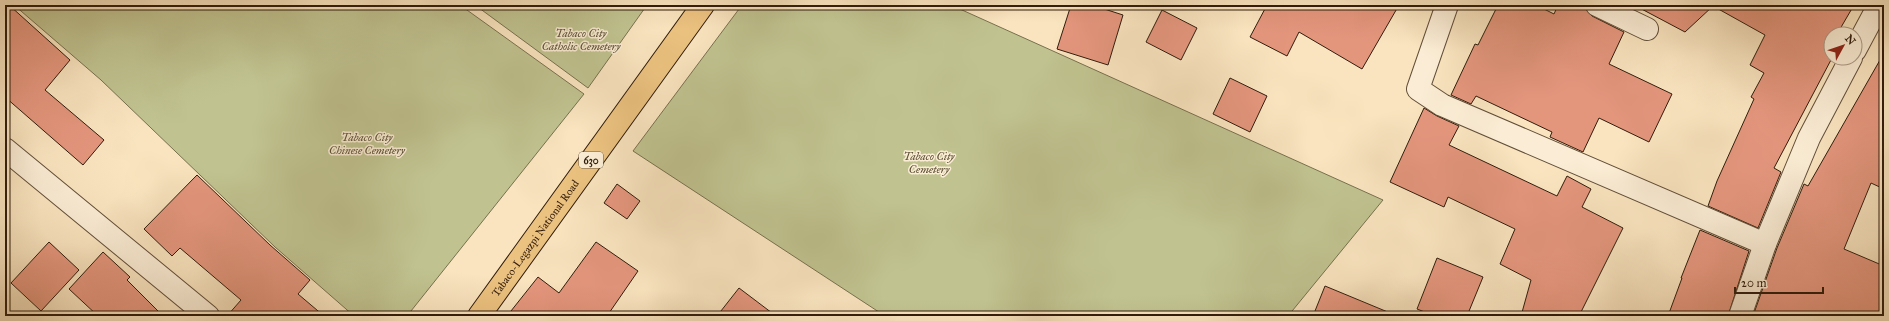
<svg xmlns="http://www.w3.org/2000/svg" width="1889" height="321" viewBox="0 0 1889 321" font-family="'IM FELL Great Primer',serif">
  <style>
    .green { fill: #c0c390; stroke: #78704e }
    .building { fill: #e4967d; stroke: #301c0c }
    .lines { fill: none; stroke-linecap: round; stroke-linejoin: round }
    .minor-casing { stroke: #624e39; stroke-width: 24 }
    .tertiary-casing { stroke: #624e39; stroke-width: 24 }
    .primary-casing { stroke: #301c0c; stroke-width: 24 }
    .minor { stroke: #fbedd5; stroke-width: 22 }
    .tertiary { stroke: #fbedd5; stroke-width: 22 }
    .primary { stroke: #ecc280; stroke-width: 22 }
    .labels { text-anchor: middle; stroke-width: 3; stroke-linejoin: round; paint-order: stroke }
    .shield { fill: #fbedd5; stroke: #6d5b48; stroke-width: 1 }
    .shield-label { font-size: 10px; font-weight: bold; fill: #301c0c }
    .park-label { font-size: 11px; font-style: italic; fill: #5b4e34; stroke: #fbedd5 }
    .street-label { font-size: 11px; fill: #301c0c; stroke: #fbedd5 }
  </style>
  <rect width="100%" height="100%" fill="#f9e4bf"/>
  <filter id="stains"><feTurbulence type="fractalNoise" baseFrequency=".005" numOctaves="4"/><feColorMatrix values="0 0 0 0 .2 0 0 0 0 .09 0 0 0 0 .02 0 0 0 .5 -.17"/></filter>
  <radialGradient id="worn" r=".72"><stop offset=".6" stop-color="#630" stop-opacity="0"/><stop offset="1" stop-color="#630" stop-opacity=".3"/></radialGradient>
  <g class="green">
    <polygon points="14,5 460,5 584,94 407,316 354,316 275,247 101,80"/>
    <polygon points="475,5 647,5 588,88"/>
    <polygon points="742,5 951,5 1383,200 1288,316 885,316 633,151"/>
  </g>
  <g class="building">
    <polygon points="5,5 9,5 70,60 45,90 104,140 83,165 5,97"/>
    <polygon points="1071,5 1092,5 1123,15 1108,65 1057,49"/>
    <polygon points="1267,5 1399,5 1362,69 1299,32 1287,56 1250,37"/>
    <polygon points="1498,5 1536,5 1554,14 1558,5 1577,5 1586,9 1592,16 1624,32 1609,64 1672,94 1649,142 1599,118 1583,152 1550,137 1552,132 1476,96 1471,104 1451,95 1475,44 1478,45"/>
    <polygon points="1634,5 1854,5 1840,29 1846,31 1844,34 1831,34 1832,58 1774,168 1781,172 1758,228 1708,206 1717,181 1754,99 1751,97 1764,73 1750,65 1765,35 1713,6 1685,32"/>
    <polygon points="1162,10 1197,28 1181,60 1146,42"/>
    <polygon points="1884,53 1884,189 1871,183 1844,249 1884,266 1884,316 1753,316 1777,248 1804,184 1808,186"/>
    <polygon points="1230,78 1267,96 1250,132 1213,114"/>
    <polygon points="1424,108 1437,116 1459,126 1449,145 1557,196 1567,176 1591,189 1582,207 1623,228 1579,316 1521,316 1531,280 1500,264 1515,229 1448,197 1444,207 1390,182"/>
    <polygon points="197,175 270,245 310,280 298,294 324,316 227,316 241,300 180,248 172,256 144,229"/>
    <polygon points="617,184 640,201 627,219 604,203"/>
    <polygon points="1700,230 1749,251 1728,316 1668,316 1682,278 1681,278"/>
    <polygon points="49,242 79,270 41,311 11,283"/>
    <polygon points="596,242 638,271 607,316 507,316 538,277 559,293"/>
    <polygon points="103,252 130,277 127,280 163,316 98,316 69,289"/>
    <polygon points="1437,258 1483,277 1467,316 1435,316 1417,309"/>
    <polygon points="1325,286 1395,315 1395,316 1313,316"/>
    <polygon points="739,288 776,316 717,316"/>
  </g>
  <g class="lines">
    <g class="minor-casing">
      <g id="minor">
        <polyline points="1447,5 1418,89 1442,105 1765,244"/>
        <polyline points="1597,5 1647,29"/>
        <polyline points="1855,50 1879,5"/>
        <polyline points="1740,316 1765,244 1809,138 1851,58"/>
      </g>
    </g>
    <g class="tertiary-casing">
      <polyline id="tertiary" points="5,149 208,316"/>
    </g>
    <g class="primary-casing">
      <g id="primary">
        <path id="s1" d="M 479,316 L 703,5"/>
      </g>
    </g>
    <use href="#minor" class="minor"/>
    <use href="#tertiary" class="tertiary"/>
    <use href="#primary" class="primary"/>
  </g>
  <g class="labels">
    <rect class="shield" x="579" y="152" width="24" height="16" rx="3"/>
    <g class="shield-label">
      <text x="591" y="164">630</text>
    </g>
    <g class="park-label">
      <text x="581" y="37">Tabaco City<tspan x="581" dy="13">Catholic Cemetery</tspan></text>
      <text x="367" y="141">Tabaco City<tspan x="367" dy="13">Chinese Cemetery</tspan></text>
      <text x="929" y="160">Tabaco City<tspan x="929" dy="13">Cemetery</tspan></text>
    </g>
    <g class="street-label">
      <text dy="4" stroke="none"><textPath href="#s1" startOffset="96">Tabaco-Legazpi National Road</textPath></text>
    </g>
  </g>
  <rect width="1889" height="321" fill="none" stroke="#f9e4bf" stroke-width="20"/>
  <rect x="6" y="6" width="1877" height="309" fill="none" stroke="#301c0c" stroke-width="2"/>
  <rect x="10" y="10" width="1869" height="301" fill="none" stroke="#301c0c"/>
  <g transform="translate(1843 46) rotate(50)"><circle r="19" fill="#fbedd5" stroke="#aa9985"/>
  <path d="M0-3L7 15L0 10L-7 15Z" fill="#8f2418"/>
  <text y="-6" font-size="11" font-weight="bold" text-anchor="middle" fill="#301c0c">N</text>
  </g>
  <path d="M1735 287v6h88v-6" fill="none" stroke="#301c0c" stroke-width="2"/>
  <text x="1741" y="287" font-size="12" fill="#301c0c" stroke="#fbedd5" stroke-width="3" paint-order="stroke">20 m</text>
  <rect width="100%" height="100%" filter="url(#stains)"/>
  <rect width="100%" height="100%" fill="url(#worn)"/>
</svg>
